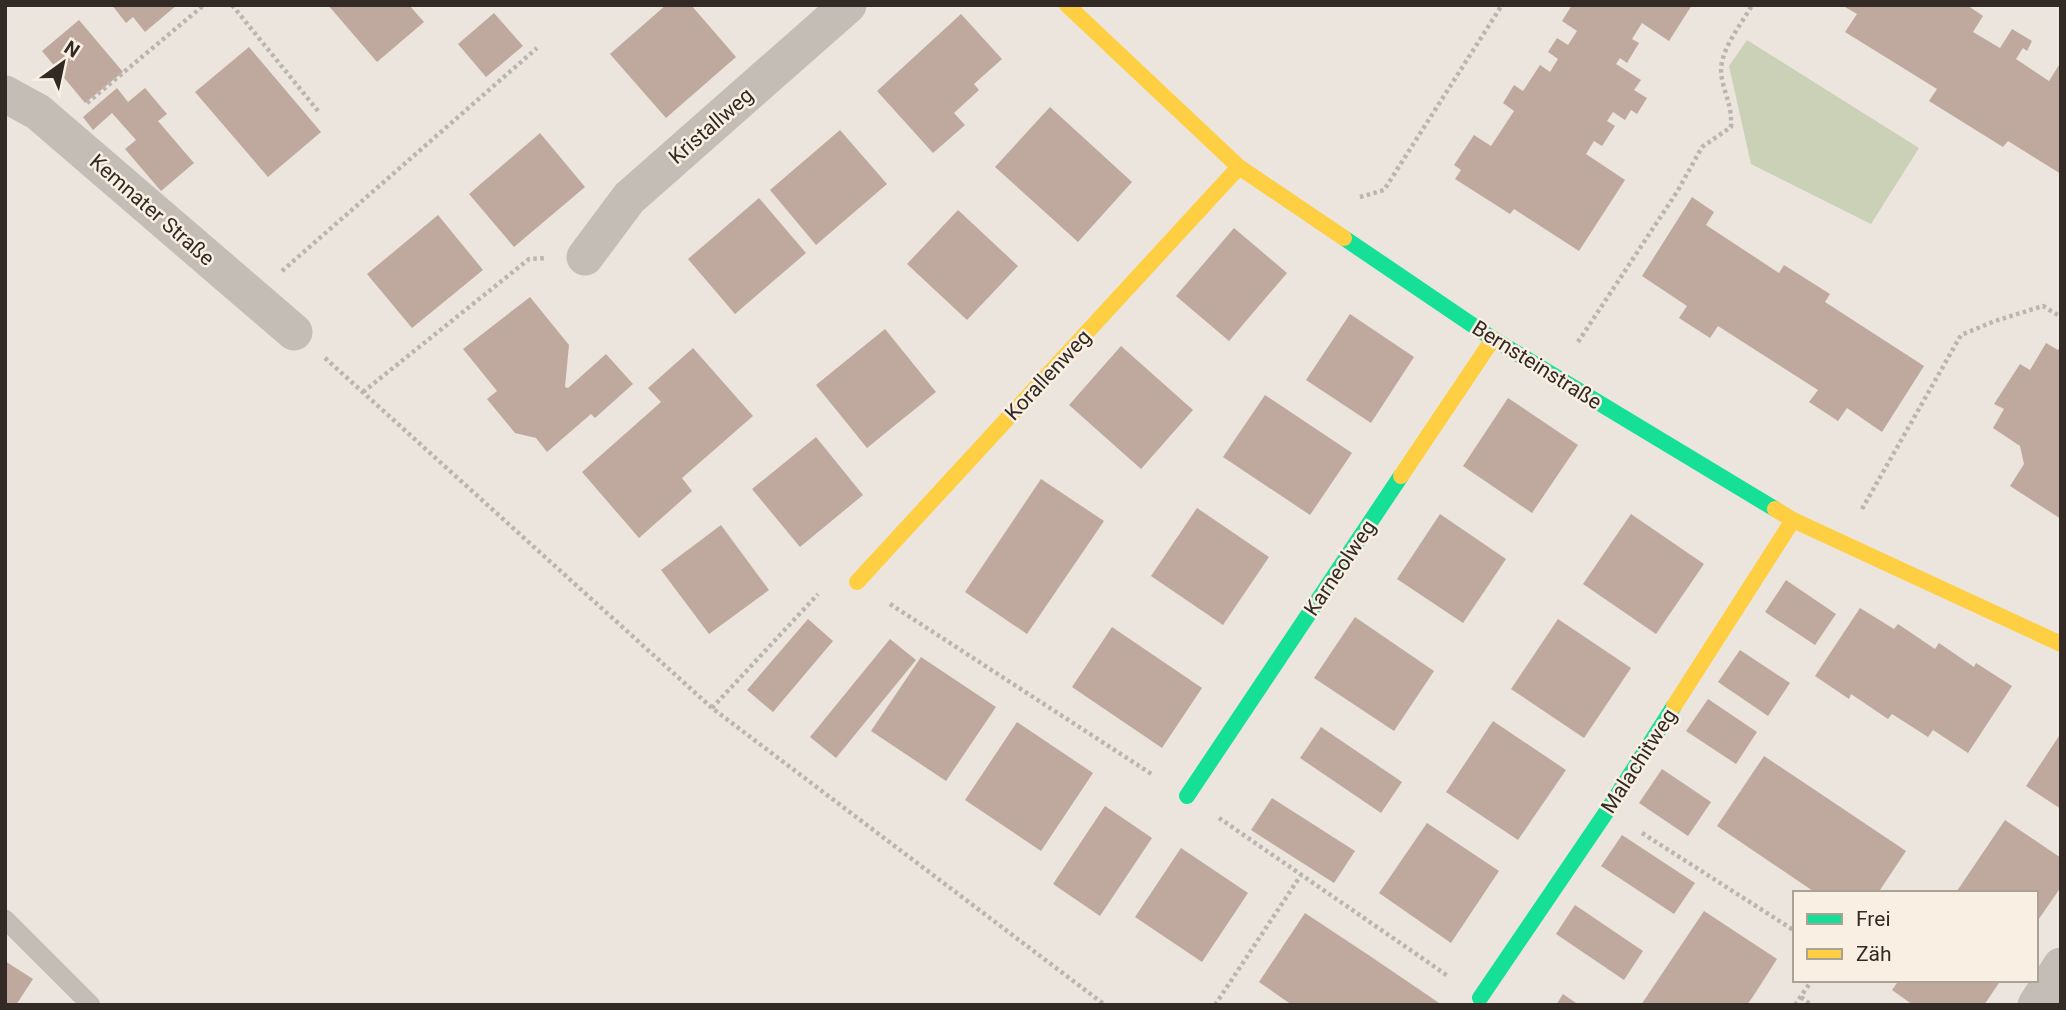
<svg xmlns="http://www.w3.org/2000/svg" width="2066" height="1010" viewBox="0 0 2066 1010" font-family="Roboto,sans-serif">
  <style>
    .green { fill: #cbd1b6 }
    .building { fill: #bfa99e }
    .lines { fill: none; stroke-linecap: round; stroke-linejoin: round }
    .path { stroke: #bcb5af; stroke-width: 4.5; stroke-dasharray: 3.5 3.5; stroke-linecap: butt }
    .lane { stroke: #c4bdb6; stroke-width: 19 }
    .street { stroke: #c4bdb6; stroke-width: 37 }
    .fast { stroke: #16e098; stroke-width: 16 }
    .slow { stroke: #ffcf43; stroke-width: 16 }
    .labels { text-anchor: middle; stroke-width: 5; stroke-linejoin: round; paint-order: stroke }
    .street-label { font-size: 21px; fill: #342a25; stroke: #f9f0e3 }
  </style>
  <rect width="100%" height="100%" fill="#ebe5dd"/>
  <polygon class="green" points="1747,40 1919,148 1871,224 1751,164 1729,66"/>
  <g class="building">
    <polygon points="112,5 177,5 145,32 133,17 126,23"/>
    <polygon points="328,5 409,5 424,22 377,62"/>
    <polygon points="666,5 691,5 736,57 666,118 610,54"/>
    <polygon points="1572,5 1692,5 1669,41 1642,23 1632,39 1639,43 1627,63 1620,58 1616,64 1641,80 1634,90 1647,98 1637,114 1631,110 1625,120 1613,112 1607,121 1615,126 1602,146 1594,141 1586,154 1625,180 1579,251 1514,209 1510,214 1455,179 1461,170 1454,165 1474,135 1491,146 1514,111 1503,103 1514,85 1523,91 1540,65 1550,72 1558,59 1548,52 1557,38 1568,45 1577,31 1562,21"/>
    <polygon points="1846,5 1967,5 1983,16 1973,32 2000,48 2012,29 2032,41 2027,51 2023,48 2016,59 2049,81 2059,65 2061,67 2061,174 2008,141 2003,147 1929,101 1937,89 1845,32 1857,14 1845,7"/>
    <polygon points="494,13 523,46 486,77 458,44"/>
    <polygon points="961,14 1002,59 974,84 979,90 954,113 965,125 933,153 877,91"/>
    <polygon points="79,20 123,72 85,103 42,51"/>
    <polygon points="249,47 321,132 268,177 195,92"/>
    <polygon points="117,88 128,102 145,88 167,114 158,121 194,163 161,191 125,149 136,140 112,113 93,130 83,117"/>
    <polygon points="1050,107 1132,182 1078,242 995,167"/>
    <polygon points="840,130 887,184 816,245 770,190"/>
    <polygon points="540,133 585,187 514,247 469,194"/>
    <polygon points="1692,197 1714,212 1706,225 1779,273 1784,265 1830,294 1825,302 1924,366 1882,432 1847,408 1838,421 1809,402 1818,390 1718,326 1710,338 1679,318 1687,306 1642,276"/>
    <polygon points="759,198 806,253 735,314 688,259"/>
    <polygon points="958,210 1018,266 967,320 907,264"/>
    <polygon points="438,215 483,270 412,328 367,274"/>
    <polygon points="1234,228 1287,273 1229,341 1176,296"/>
    <polygon points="530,297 569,345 565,387 568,388 606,354 633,384 595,418 591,414 547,452 536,438 515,433 487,399 497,391 463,349"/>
    <polygon points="1350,314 1414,357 1371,423 1306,380"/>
    <polygon points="885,329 936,392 867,448 816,385"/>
    <polygon points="2046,343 2058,350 2061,346 2061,519 2010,486 2024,464 2020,446 1993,428 2004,409 1994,404 2020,364 2030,370"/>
    <polygon points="1121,346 1193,410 1141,469 1069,405"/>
    <polygon points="693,348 753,416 682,478 692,491 639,538 582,472 661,402 648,388"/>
    <polygon points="1265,395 1352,453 1310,515 1223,457"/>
    <polygon points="1508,398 1578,445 1532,513 1463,466"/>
    <polygon points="816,437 863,495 800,547 752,489"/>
    <polygon points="1041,479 1104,521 1027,634 965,592"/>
    <polygon points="1197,508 1269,557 1223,625 1151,576"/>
    <polygon points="1440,514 1506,559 1463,623 1397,579"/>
    <polygon points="1631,514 1704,564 1656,634 1583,584"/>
    <polygon points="721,525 769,590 709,634 661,570"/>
    <polygon points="1786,580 1836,614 1815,645 1765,612"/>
    <polygon points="1860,608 1894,629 1898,624 1935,649 1939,643 1974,667 1976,663 2012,686 1968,753 1933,730 1928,737 1892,714 1888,719 1851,694 1849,699 1815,676"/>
    <polygon points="1355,617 1434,671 1394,731 1314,678"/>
    <polygon points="808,619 833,641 773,712 747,690"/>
    <polygon points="1558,619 1631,668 1584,738 1511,689"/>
    <polygon points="1112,627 1202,688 1162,748 1072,687"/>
    <polygon points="890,639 916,660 836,758 810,737"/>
    <polygon points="1740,650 1790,683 1768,716 1718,682"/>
    <polygon points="921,657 996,707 946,781 871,731"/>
    <polygon points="1708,699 1757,732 1736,764 1686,731"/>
    <polygon points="1493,721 1566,770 1518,840 1446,792"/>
    <polygon points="1017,722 1093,773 1041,851 965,800"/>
    <polygon points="1321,727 1402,782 1381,813 1300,758"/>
    <polygon points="2061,733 2061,809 2026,786"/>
    <polygon points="1764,756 1906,851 1878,893 1816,893 1717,826"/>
    <polygon points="1662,769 1711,802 1688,836 1639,803"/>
    <polygon points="1272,798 1355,851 1334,883 1251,830"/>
    <polygon points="1105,806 1152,838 1100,916 1053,884"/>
    <polygon points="2005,820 2061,858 2061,887 2036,923 2036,893 1957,891"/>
    <polygon points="1427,823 1499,871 1451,943 1379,893"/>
    <polygon points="1622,835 1695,883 1674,914 1601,866"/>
    <polygon points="1181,848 1248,893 1202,962 1135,917"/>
    <polygon points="1575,905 1643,951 1624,980 1556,934"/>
    <polygon points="1704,911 1777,959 1754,995 1747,1005 1641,1005"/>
    <polygon points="1305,913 1373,958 1442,1005 1292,1005 1259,982"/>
    <polygon points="5,961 33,979 16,1005 5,1005"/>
    <polygon points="1899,980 2001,980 1984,1005 1913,1005 1892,990"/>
    <polygon points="1563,994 1579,1005 1556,1005"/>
  </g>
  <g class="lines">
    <g class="path">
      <polyline points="232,5 318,111"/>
      <polyline points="87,103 204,5"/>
      <polyline points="1360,197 1384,190 1502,5"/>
      <polyline points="282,271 537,48"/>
      <path d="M 1578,342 L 1677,192 L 1702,147 L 1731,127 C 1732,105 1726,99 1722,79 C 1716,54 1740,27 1752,5"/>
      <polyline points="325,358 712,708 1105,1005"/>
      <polyline points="363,392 529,259 546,258"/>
      <polyline points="1862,509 1961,335 1995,321 2043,306 2061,317"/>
      <polyline points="890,604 1153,775"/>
      <polyline points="712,708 818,594"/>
      <polyline points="1219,818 1448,976"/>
      <polyline points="1642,833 1795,931"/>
      <polyline points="1801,997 1811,1005"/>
      <polyline points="1215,1005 1301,875"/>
      <polyline points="1795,1005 1812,980"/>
    </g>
    <polyline class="lane" points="5,919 91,1005"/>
    <g class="street">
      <polyline points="5,94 38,112 294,332"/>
      <polyline points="585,257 629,198 848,5"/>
      <polyline points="2036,1005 2061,966"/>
    </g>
    <g class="fast">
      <polyline points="1344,238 1493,339 1775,509"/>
      <polyline points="1187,796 1401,476"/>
      <polyline points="1480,998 1607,811 1674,706"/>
    </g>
    <g class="slow">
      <polyline points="1067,5 1239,167 1344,238"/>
      <polyline points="1401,476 1493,339"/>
      <polyline points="1775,509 1793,520 2061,644"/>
      <polyline points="857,582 1239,167"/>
      <polyline points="1674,706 1793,520"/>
    </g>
  </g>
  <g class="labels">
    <g class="street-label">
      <text transform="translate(711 126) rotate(-41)" y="7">Kristallweg</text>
      <text transform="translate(152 210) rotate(41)" y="7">Kemnater Straße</text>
      <text transform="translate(1537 365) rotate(32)" y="7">Bernsteinstraße</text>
      <text transform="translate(1048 375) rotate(-47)" y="7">Korallenweg</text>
      <text transform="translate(1340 568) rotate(-56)" y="7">Karneolweg</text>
      <text transform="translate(1639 761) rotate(-57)" y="7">Malachitweg</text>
    </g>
  </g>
  <rect width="2066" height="1010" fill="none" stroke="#342a25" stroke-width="14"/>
  <rect x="1793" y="891" width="245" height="91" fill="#f9f0e3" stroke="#aaa197" stroke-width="2"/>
  <rect x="1807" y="914" width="35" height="10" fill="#16e098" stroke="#aaa197" stroke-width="2"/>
  <text x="1856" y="926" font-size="21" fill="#342a25">Frei</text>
  <rect x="1807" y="949" width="35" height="10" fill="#ffcf43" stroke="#aaa197" stroke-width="2"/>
  <text x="1856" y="961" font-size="21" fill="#342a25">Zäh</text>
  <g transform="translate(63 63) rotate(33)" stroke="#f9f0e3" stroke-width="5" paint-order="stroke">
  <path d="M0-5L12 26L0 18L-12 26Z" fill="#342a25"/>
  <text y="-10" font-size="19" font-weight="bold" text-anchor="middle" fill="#342a25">N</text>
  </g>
</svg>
